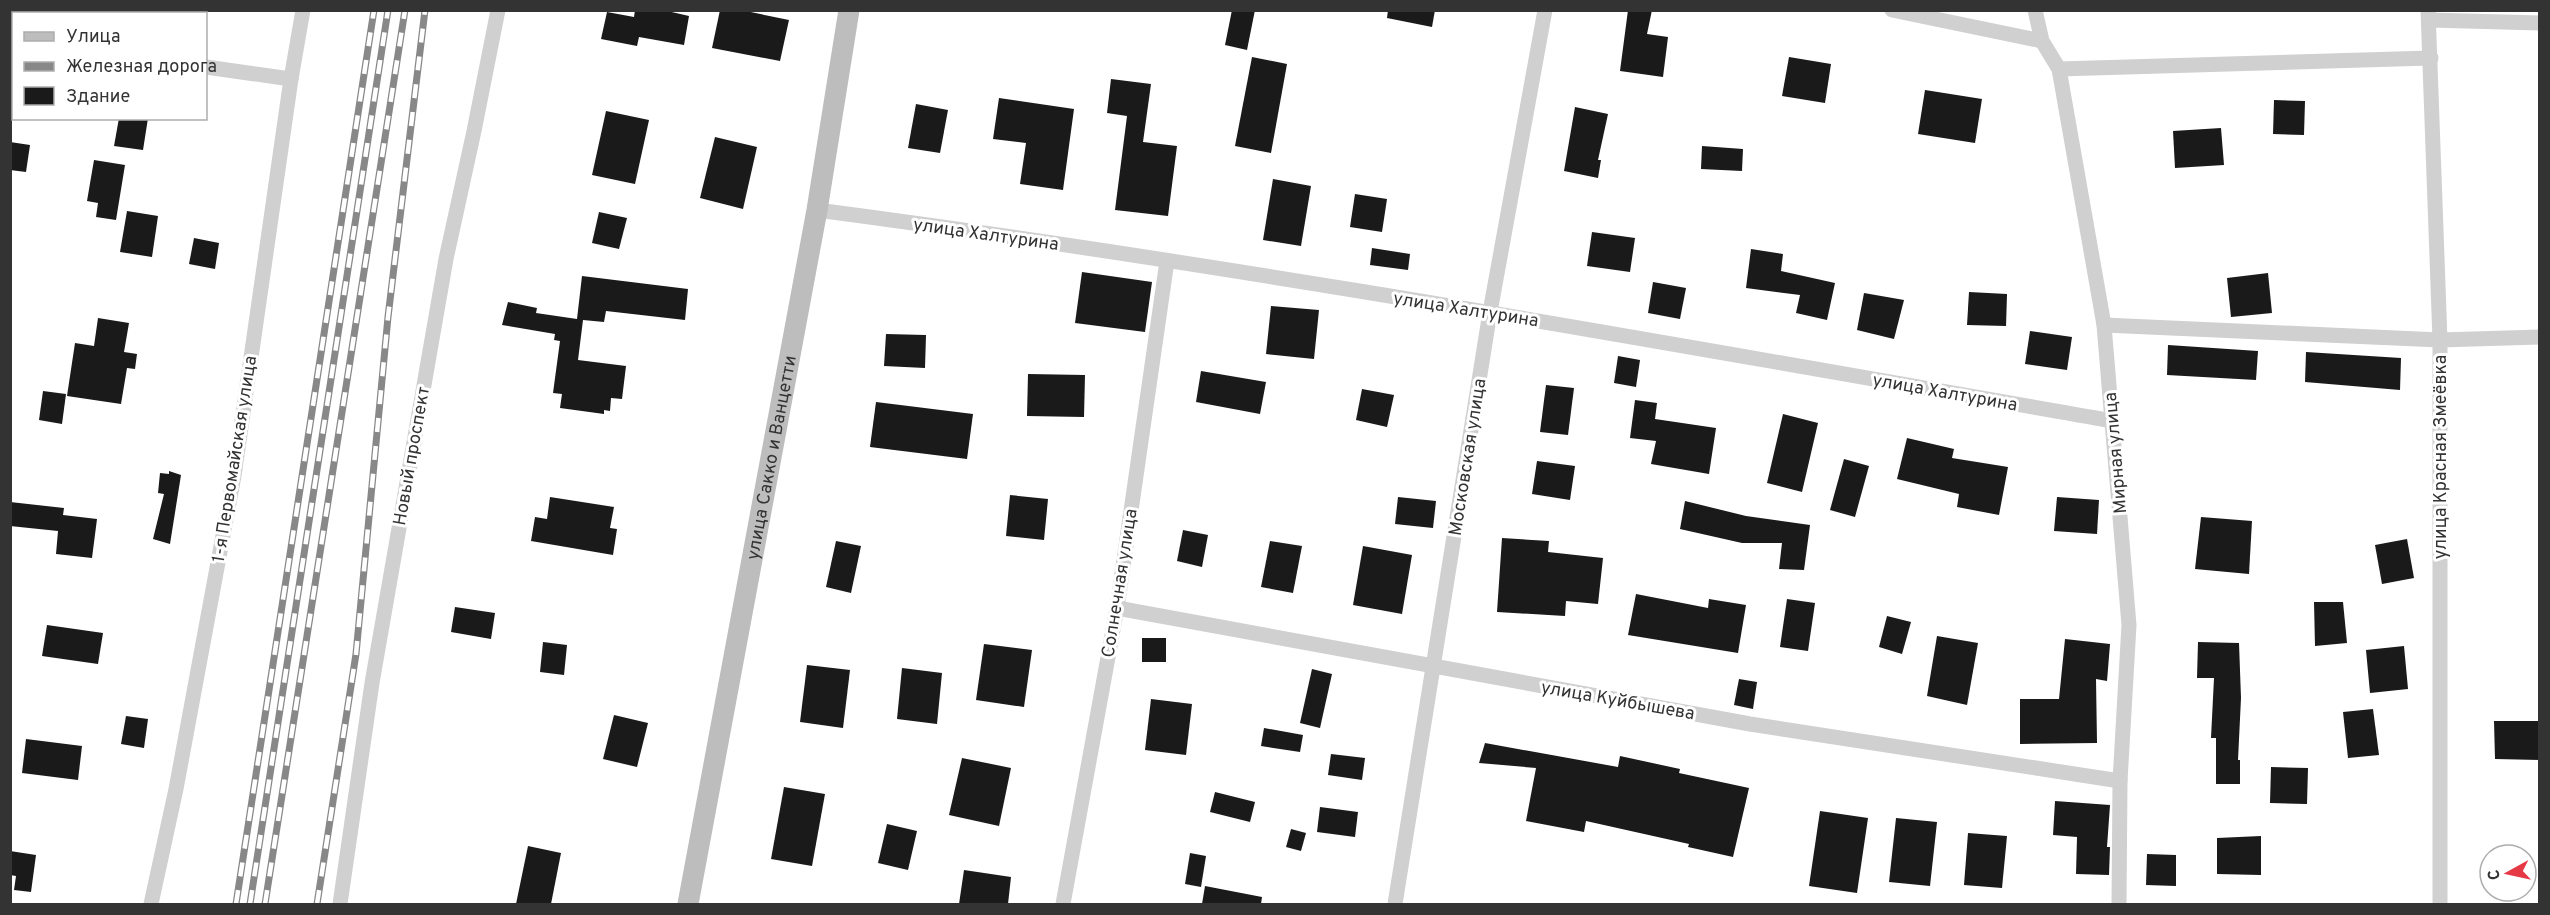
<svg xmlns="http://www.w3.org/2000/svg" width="2550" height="915" viewBox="0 0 2550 915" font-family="Overpass,sans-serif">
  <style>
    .building { fill: #1a1a1a }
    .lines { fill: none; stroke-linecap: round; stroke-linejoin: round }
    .street { stroke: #d0d0d0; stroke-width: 15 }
    .secondary { stroke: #bdbdbd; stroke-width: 21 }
    .rail-casing { stroke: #888; stroke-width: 7 }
    .rail { stroke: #fff; stroke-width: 4.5; stroke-dasharray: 14; stroke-linecap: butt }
    .labels { text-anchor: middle; stroke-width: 6; stroke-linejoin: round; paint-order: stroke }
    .street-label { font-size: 18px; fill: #333; stroke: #fff }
  </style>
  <rect width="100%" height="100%" fill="#fff"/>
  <g class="building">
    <polygon points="635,10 663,10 689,16 684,45 639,37 637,46 601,39 607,12 634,17"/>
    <polygon points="720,10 741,10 789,20 780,61 712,48"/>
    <polygon points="1232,10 1255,10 1247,50 1225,45"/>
    <polygon points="1388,10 1435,10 1432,27 1387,18"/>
    <polygon points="1628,10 1652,10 1647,34 1668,37 1663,77 1620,71"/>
    <polygon points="1252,57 1287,64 1271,153 1235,146"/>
    <polygon points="1789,57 1831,64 1825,103 1782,96"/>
    <polygon points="1111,79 1151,84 1143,142 1177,146 1168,216 1115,210 1127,116 1107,113"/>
    <polygon points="1925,90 1982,99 1975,143 1918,134"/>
    <polygon points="999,98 1074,109 1063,190 1020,184 1026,143 993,139"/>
    <polygon points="2274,100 2305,101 2304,135 2273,134"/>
    <polygon points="916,104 948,110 940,153 908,148"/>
    <polygon points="1575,107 1608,114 1598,160 1601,160 1598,178 1564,171"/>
    <polygon points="606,111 649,120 635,184 592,175"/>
    <polygon points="119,118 148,118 143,150 114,146"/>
    <polygon points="2221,128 2224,165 2175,168 2173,131"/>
    <polygon points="715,137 757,147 743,209 700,198"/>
    <polygon points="10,142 30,145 26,172 10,170"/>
    <polygon points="1702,146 1743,149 1742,171 1701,169"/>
    <polygon points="94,160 125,165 116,220 96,217 98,203 87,201"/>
    <polygon points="1273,179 1311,186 1301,246 1263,240"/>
    <polygon points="1355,194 1387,199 1382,232 1350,227"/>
    <polygon points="127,211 158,216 152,257 120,252"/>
    <polygon points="599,212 627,218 619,249 592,243"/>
    <polygon points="1592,232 1635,238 1630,272 1587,266"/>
    <polygon points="194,238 219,243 215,269 189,264"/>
    <polygon points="1372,248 1410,254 1408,270 1370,265"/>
    <polygon points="1751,249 1783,254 1781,271 1835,283 1827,320 1796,313 1800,295 1746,288"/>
    <polygon points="1082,272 1152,282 1145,332 1075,323"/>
    <polygon points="2268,273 2272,313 2231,317 2227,278"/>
    <polygon points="582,276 688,289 685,320 606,311 604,322 583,320 578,360 626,366 622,399 611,398 610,411 604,410 604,414 560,408 562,394 553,393 560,341 554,340 555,334 502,325 508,302 537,308 536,313 577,319"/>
    <polygon points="1653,282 1686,288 1680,319 1648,313"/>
    <polygon points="1969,292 2007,294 2006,326 1967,325"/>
    <polygon points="1864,293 1904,300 1894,339 1857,330"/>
    <polygon points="1271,306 1319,310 1314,359 1266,354"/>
    <polygon points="98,318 129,323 124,352 137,354 135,369 127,368 121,404 67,396 75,343 94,346"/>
    <polygon points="2030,331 2072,337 2067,370 2025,364"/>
    <polygon points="886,334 926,335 925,368 884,366"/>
    <polygon points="2168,345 2258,351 2256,380 2167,375"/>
    <polygon points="2306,352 2401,358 2400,390 2305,382"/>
    <polygon points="1618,356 1640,360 1636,387 1614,383"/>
    <polygon points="1201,371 1266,382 1260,414 1196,402"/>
    <polygon points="1028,374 1085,375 1084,417 1027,416"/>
    <polygon points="1546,385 1574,388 1568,435 1540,432"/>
    <polygon points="1362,389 1394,395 1387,427 1356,420"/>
    <polygon points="43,391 66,394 62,424 39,420"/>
    <polygon points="1635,400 1657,403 1655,419 1716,428 1709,474 1651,464 1656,441 1630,438"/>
    <polygon points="876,402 973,414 967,459 870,447"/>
    <polygon points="1783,414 1818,423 1802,492 1767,483"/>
    <polygon points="1907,438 1954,449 1952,458 2008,467 1999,515 1957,507 1959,494 1897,479"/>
    <polygon points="1844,459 1869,466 1855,517 1830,510"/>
    <polygon points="1537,461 1575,466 1570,500 1532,494"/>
    <polygon points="169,471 181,475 170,544 153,539 164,494 158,493 160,473 169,474"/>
    <polygon points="1010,495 1048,499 1044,540 1006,536"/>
    <polygon points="550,497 614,507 610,528 617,529 613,555 531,541 535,517 547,519"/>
    <polygon points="1398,497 1436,501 1433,528 1395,524"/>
    <polygon points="2057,497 2099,500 2097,534 2054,531"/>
    <polygon points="1685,501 1746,516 1810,525 1804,570 1779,569 1782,543 1742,543 1680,529"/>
    <polygon points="10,502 64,508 63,515 97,519 92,558 56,554 58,531 10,526"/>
    <polygon points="2201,517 2252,521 2249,574 2195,569"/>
    <polygon points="1183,530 1208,535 1202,567 1177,561"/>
    <polygon points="1502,538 1549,541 1548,552 1603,558 1598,604 1566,601 1565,616 1497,612"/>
    <polygon points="2407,539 2414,578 2382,584 2375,545"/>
    <polygon points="836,541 861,546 851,593 826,587"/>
    <polygon points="1270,541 1302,546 1293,593 1261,587"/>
    <polygon points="1363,546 1412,555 1402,614 1353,605"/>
    <polygon points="1636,594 1708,608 1709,599 1746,605 1738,653 1628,635"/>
    <polygon points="1787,599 1815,603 1808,651 1780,647"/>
    <polygon points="2314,602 2343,602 2347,643 2315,646"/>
    <polygon points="455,607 495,613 491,639 451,632"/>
    <polygon points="1887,616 1911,622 1902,654 1879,647"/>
    <polygon points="47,625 103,633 98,664 42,656"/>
    <polygon points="1937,636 1978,643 1967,705 1927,696"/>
    <rect x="1142" y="638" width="24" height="24"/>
    <polygon points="2065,639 2110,644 2107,681 2096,679 2097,743 2020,744 2020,699 2059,699"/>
    <polygon points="543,642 567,645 564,675 540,672"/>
    <polygon points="2198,642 2239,643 2241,698 2238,760 2240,760 2240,784 2216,784 2216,738 2211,738 2214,678 2197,678"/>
    <polygon points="984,644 1032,650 1024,707 976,700"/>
    <polygon points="2404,646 2408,689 2370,693 2366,650"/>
    <polygon points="807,665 850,670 843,728 800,722"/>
    <polygon points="902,668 942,673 937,724 897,719"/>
    <polygon points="1312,669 1332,674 1320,728 1300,723"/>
    <polygon points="1739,679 1757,682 1753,709 1734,705"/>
    <polygon points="1151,699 1192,704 1186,755 1145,750"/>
    <polygon points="2373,709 2379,755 2348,758 2343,712"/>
    <polygon points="614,715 648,723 637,767 603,759"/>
    <polygon points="126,716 148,719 144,748 121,744"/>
    <polygon points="2494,721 2540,721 2540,760 2495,759"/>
    <polygon points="1264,728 1303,735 1300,752 1261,746"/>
    <polygon points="26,739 82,746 78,780 22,773"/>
    <polygon points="1485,743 1618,767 1620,756 1680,769 1679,773 1749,788 1733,857 1688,847 1689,844 1586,821 1584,832 1526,821 1536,768 1479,763"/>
    <polygon points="1331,754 1365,758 1362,780 1328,775"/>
    <polygon points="962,758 1011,768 999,826 949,815"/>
    <polygon points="2271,767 2308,768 2307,804 2270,803"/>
    <polygon points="784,787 825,794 812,866 771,859"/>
    <polygon points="1215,792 1255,802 1250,822 1210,812"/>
    <polygon points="2055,801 2110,805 2107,847 2110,847 2109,875 2076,874 2077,837 2053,835"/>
    <polygon points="1320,807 1358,812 1355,837 1317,832"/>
    <polygon points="1820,811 1868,818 1857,893 1809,886"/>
    <polygon points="1896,818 1937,822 1930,886 1889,882"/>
    <polygon points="887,824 917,831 908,870 878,863"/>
    <polygon points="1291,829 1306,833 1301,851 1286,847"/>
    <polygon points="1968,833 2007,836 2002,888 1964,885"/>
    <polygon points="2261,836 2261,875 2217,874 2217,838"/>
    <polygon points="528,846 561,853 551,904 516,904"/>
    <polygon points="10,851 36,855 31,892 14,890 16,876 10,875"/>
    <polygon points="1190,853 1206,856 1201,887 1185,884"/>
    <polygon points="2147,854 2176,855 2176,886 2146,885"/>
    <polygon points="964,870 1011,877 1008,904 959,904"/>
    <polygon points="1205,886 1262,897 1261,904 1202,904"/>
  </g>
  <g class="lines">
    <g class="street">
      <polyline points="1892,10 2042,41"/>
      <polyline points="2035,10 2042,41 2059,69 2104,325 2129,625 2120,781 2119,904"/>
      <polyline points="2428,10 2440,340 2440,904"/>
      <polyline points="2429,20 2540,23"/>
      <polyline points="10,39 14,40"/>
      <polyline points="206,67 291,79"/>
      <polyline points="2059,69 2431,58"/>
      <path d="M 817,210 C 1251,267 1682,346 2113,421"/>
      <polyline points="2104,325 2440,340 2540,337"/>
      <polyline points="1117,608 1750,724 2120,781"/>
      <polyline points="151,904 176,789 234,476 291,79 303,10"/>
      <polyline points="340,904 372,683 446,259 474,131 498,10"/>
      <polyline points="1063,904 1117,608 1167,261"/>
      <polyline points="1395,904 1490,312 1545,10"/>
    </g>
    <path class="secondary" id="s1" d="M 688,904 L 817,210 L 849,10"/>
    <g class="rail-casing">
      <g id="rail">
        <polyline points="236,904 374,10"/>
        <polyline points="250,904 388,10"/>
        <polyline points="265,904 405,10"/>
        <polyline points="317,904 356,654 388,317 425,10"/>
      </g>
    </g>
    <use href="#rail" class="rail"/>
  </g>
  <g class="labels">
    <g class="street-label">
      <text transform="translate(986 234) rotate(8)" y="6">улица Халтурина</text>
      <text transform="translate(1466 309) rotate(9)" y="6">улица Халтурина</text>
      <text transform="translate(1945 392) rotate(10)" y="6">улица Халтурина</text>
      <text transform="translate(2115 453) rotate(-95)" y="6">Мирная улица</text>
      <text transform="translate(411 456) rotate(-80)" y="6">Новый проспект</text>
      <text transform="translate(1467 457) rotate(-81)" y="6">Московская улица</text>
      <text transform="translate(2440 457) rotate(-90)" y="6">улица Красная Змеёвка</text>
      <text dy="6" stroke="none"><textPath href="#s1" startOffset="454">улица Сакко и Ванцетти</textPath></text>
      <text transform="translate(234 459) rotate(-81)" y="6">1-я Первомайская улица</text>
      <text transform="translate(1119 583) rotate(-81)" y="6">Солнечная улица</text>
      <text transform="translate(1618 700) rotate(10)" y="6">улица Куйбышева</text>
    </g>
  </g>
  <rect width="2550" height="915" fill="none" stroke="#333333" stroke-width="24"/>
  <rect x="12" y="12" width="195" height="108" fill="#ffffff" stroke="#adadad" stroke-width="1.5"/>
  <rect x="24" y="32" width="30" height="9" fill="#bdbdbd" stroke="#adadad" stroke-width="1.5"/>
  <text x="66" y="42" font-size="18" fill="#333333">Улица</text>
  <rect x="24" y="62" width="30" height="9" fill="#888888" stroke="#adadad" stroke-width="1.5"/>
  <text x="66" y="72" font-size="18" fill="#333333">Железная дорога</text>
  <rect x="24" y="87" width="30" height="18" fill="#1a1a1a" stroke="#adadad" stroke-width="1.5"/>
  <text x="66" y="102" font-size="18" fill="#333333">Здание</text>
  <g transform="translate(2508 873) rotate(262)"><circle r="28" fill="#ffffff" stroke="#adadad" stroke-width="1.5"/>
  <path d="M0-4.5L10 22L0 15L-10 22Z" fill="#e63946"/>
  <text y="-9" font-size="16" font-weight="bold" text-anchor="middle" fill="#333333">С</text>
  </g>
</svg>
